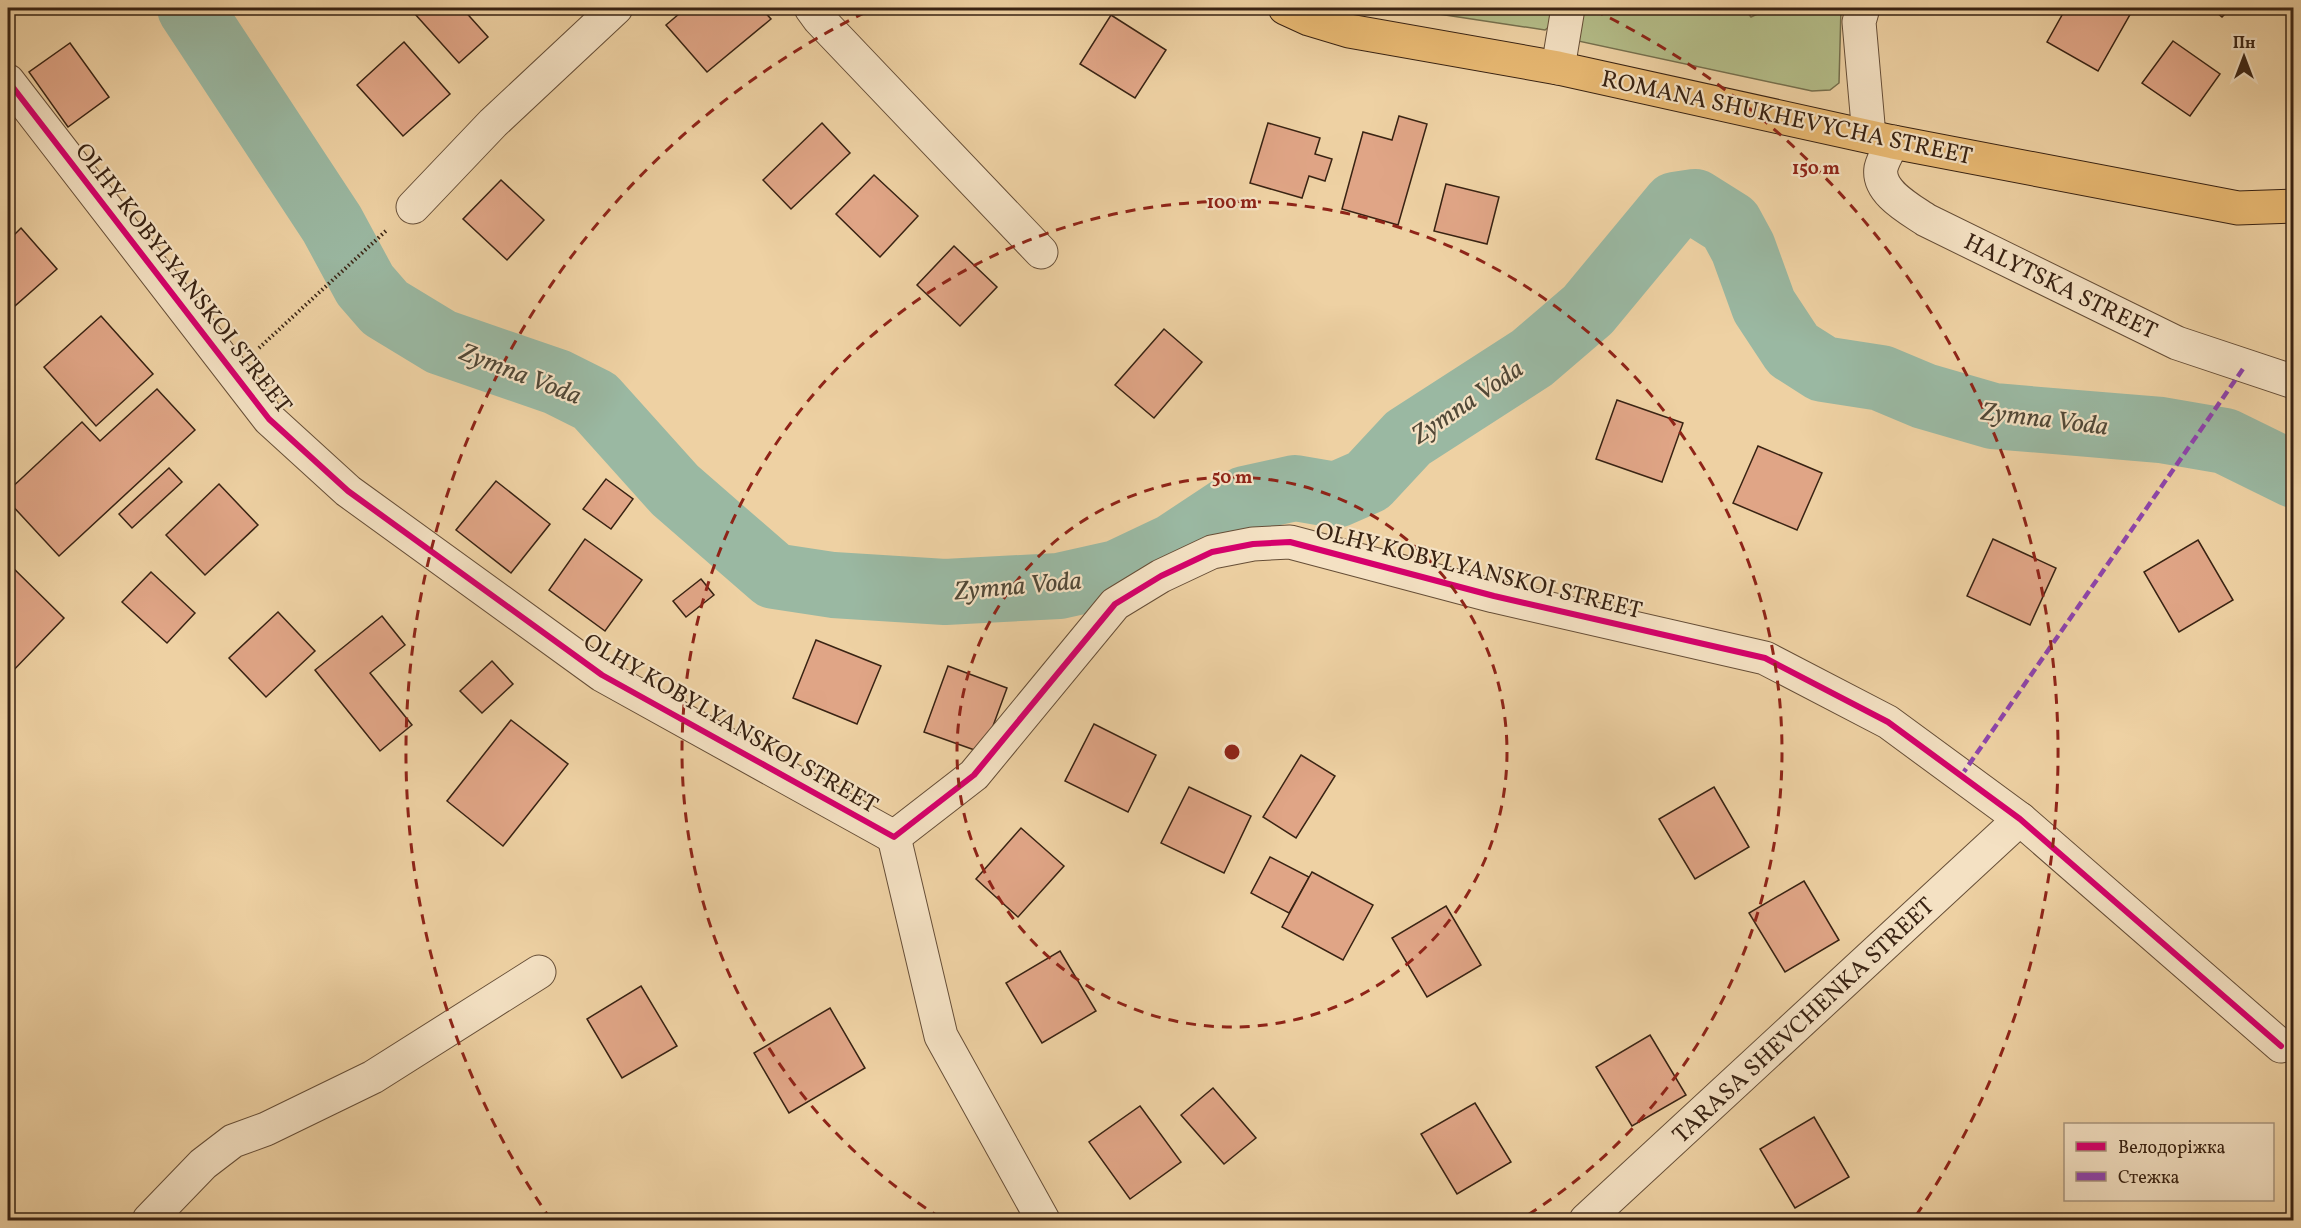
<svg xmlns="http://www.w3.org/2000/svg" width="2301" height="1228" viewBox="0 0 2301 1228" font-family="Vollkorn,serif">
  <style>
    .green { fill: #b4bd89; stroke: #76704e; stroke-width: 1.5 }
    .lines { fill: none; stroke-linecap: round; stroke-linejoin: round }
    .river { stroke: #9ab8a2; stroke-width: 66 }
    .building { fill: #e0a586; stroke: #392313; stroke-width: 1.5 }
    .minor-casing { stroke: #664e37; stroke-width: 35 }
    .major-casing { stroke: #392313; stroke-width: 35 }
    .path { stroke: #392313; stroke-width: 4; stroke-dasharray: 1.5 3; stroke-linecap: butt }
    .minor { stroke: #f4e1c3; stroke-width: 33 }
    .major { stroke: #e7b872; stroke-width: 33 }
    .quiet { stroke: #8e44ad; stroke-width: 4.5; stroke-dasharray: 9 4.5; stroke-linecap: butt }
    .cycleway-casing { stroke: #f4e1c3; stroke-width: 10 }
    .cycleway { stroke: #d6006c; stroke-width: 6 }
    .ring { fill: none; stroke: #8f2418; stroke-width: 3; stroke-dasharray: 10 8 }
    .labels { text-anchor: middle; stroke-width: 4.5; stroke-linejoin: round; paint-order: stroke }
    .street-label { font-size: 24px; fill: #392313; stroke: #f4e1c3 }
    .water-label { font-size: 26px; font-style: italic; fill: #514837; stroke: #f4e1c3 }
    .centre { fill: #8f2418; stroke: #f4e1c3; stroke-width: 3 }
    .ring-label { font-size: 18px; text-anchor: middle; font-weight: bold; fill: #8f2418; stroke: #f4e1c3; stroke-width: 4.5; stroke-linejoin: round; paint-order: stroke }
  </style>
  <rect width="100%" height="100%" fill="#eed1a3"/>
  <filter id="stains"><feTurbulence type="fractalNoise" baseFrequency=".00333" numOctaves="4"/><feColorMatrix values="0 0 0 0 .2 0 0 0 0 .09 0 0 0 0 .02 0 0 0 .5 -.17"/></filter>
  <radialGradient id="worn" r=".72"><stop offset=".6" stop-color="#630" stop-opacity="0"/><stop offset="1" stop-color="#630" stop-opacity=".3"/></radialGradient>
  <g class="green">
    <polygon points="1399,8 1558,8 1555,22 1545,30"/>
    <polygon points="1577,8 1744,8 1751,17 1770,8 1841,8 1839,83 1830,90 1812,91 1578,41"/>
  </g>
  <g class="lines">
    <polyline class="river" points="190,8 332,224 365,285 385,308 441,342 557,382 595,401 675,490 774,576 833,585 945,592 1059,586 1117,573 1174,546 1245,499 1295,488 1336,495 1368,481 1408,438 1532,358 1588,310 1675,205 1695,202 1730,224 1743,248 1764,306 1793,350 1823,369 1881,378 1924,396 1993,416 2161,430 2225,441 2294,475"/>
  </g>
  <g class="building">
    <polygon points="422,8 462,8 488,37 459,63 415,14"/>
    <polygon points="686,8 761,8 771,19 707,72 666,25"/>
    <polygon points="2066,8 2125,8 2132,11 2098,71 2047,42"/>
    <polygon points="2211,8 2231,8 2222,17"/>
    <polygon points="1111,15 1166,50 1135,98 1080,64"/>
    <polygon points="2173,41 2220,74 2190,116 2142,83"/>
    <polygon points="404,42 450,94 403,136 357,85"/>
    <polygon points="70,43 109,97 68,127 29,72"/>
    <polygon points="1399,116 1427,124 1398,225 1342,209 1363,132 1392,140"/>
    <polygon points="822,123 850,153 791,209 763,180"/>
    <polygon points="1268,123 1320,138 1315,154 1332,159 1325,181 1309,176 1302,198 1250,183"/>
    <polygon points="874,175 918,216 880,257 836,214"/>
    <polygon points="501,180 544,220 507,260 463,219"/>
    <polygon points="1446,184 1499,197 1487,244 1434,231"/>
    <polygon points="21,228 57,269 8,312 8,241"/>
    <polygon points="954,246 997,287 960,326 917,285"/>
    <polygon points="101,316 153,374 96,426 44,367"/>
    <polygon points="1164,329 1202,362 1154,418 1115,385"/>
    <polygon points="157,389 195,430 59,556 8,501 8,491 82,422 100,441"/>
    <polygon points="1617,400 1683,423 1662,482 1596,459"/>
    <polygon points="1758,446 1822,473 1797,530 1733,503"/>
    <polygon points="169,468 182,482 132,528 119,514"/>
    <polygon points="606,479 633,499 611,529 583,509"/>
    <polygon points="496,481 550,524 511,573 456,530"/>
    <polygon points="219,484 258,525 205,575 166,535"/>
    <polygon points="585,539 642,580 605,631 549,590"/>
    <polygon points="1993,539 2056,568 2030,625 1967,596"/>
    <polygon points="2198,540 2233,600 2179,632 2144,572"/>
    <polygon points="8,563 64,618 8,676"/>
    <polygon points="151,572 195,613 167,643 122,602"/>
    <polygon points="701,579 714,595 686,617 673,601"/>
    <polygon points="278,612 315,651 266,697 229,658"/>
    <polygon points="382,616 405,645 370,673 412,725 380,751 315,670"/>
    <polygon points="816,640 881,666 857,724 793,698"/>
    <polygon points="492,661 513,684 482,713 460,691"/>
    <polygon points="948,666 1007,688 983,753 924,732"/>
    <polygon points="511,720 568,764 503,846 447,801"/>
    <polygon points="1094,724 1156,755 1128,812 1065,781"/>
    <polygon points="1301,755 1335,776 1296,838 1263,817"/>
    <polygon points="1189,787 1251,816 1224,873 1161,843"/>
    <polygon points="1714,787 1749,847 1695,879 1659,819"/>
    <polygon points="1021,828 1064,866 1018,917 976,879"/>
    <polygon points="1270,857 1309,877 1289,913 1251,893"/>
    <polygon points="1312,872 1373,905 1343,960 1282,927"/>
    <polygon points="1804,881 1839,940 1785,972 1749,913"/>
    <polygon points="1446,906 1481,965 1427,997 1392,938"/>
    <polygon points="1060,951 1096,1011 1042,1043 1006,983"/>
    <polygon points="641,986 677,1046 622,1078 587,1019"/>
    <polygon points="830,1008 865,1068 789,1113 754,1053"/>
    <polygon points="1650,1035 1686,1095 1632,1126 1596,1067"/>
    <polygon points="1213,1088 1256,1138 1224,1164 1181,1115"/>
    <polygon points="1475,1103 1511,1162 1457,1194 1421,1134"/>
    <polygon points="1140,1106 1181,1162 1130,1199 1089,1142"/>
    <polygon points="1814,1117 1849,1177 1795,1208 1760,1149"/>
  </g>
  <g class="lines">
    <g class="minor-casing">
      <g id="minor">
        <polyline points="811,8 819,19 1041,252"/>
        <polyline points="1863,8 1859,22 1869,136"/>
        <polyline points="1558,68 1568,8"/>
        <polyline points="8,81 269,419 348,491 602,675 894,837 974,775 1115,604 1161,576 1212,552 1253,544 1290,542 1494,596 1765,658 1888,722 2020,819 2281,1046"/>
        <path d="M 1893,142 C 1889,150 1883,159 1881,168 C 1877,192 1910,209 1926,220 L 2177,343 L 2294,382"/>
        <polyline points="413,207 493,123 616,8"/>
        <polyline points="894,837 941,1036 1043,1220"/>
        <polyline points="149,1220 203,1164 233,1141 266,1129 373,1077 539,972"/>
        <polyline points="1586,1220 2020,819"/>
      </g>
    </g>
    <g class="major-casing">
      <polyline id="major" points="1285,8 1309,19 1349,31 1558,68 1893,142 2238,208 2294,206"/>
    </g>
    <polyline class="path" points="259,348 388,229"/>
    <use href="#minor" class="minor"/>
    <use href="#major" class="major"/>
    <polyline class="quiet" points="1961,776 2245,366"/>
    <g class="cycleway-casing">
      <polyline id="cycleway" points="8,81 269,419 348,491 602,675 894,837 974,775 1115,604 1161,576 1212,552 1253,544 1290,542 1494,596 1765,658 1888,722 2020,819 2281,1046"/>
    </g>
    <use href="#cycleway" class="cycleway"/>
  </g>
  <g class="ring">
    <circle cx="1232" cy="752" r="275"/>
    <path d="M941 1218A550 550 0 1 1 1523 1218"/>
    <path d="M551 1220A826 826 0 0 1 870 10M1594 10A826 826 0 0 1 1913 1220"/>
  </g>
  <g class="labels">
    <g class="street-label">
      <text transform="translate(1787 117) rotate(12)" y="8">ROMANA SHUKHEVYCHA STREET</text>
      <text transform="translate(184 278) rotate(52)" y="8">OLHY KOBYLYANSKOI STREET</text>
      <text transform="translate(2061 286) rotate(26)" y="8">HALYTSKA STREET</text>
      <text transform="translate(1479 570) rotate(14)" y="8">OLHY KOBYLYANSKOI STREET</text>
      <text transform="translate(731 723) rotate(30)" y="8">OLHY KOBYLYANSKOI STREET</text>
      <text transform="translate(1803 1020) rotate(-43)" y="8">TARASA SHEVCHENKA STREET</text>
    </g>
    <g class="water-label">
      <text transform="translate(521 373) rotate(21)" y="9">Zymna Voda</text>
      <text transform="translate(1467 401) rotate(-34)" y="9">Zymna Voda</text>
      <text transform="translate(2045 418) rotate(7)" y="9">Zymna Voda</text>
      <text transform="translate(1018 585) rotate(-5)" y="9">Zymna Voda</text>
    </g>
  </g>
  <circle cx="1232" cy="752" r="9" class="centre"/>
  <g class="ring-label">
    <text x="1816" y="174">150 m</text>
    <text x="1232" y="208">100 m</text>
    <text x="1232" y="483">50 m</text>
  </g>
  <rect width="2301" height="1228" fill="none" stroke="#eed1a3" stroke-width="30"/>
  <rect x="9" y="9" width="2283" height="1210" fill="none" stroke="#392313" stroke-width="3"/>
  <rect x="15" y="15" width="2271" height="1198" fill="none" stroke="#392313" stroke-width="1.5"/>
  <rect x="2064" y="1123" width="210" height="78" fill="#f4e1c3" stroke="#a9957d" stroke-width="1.5"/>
  <rect x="2076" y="1142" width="30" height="9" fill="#d6006c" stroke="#a9957d" stroke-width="1.5"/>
  <text x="2118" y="1153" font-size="18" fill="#392313">Велодоріжка</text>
  <rect x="2076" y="1172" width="30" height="9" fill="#8e44ad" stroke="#a9957d" stroke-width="1.5"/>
  <text x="2118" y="1183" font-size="18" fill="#392313">Стежка</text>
  <g transform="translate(2244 57)" stroke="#f4e1c3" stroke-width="4.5" paint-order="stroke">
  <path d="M0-4.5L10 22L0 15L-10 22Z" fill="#392313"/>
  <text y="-9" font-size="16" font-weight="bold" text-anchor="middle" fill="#392313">Пн</text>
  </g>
  <rect width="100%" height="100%" filter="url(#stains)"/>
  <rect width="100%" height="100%" fill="url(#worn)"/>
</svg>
